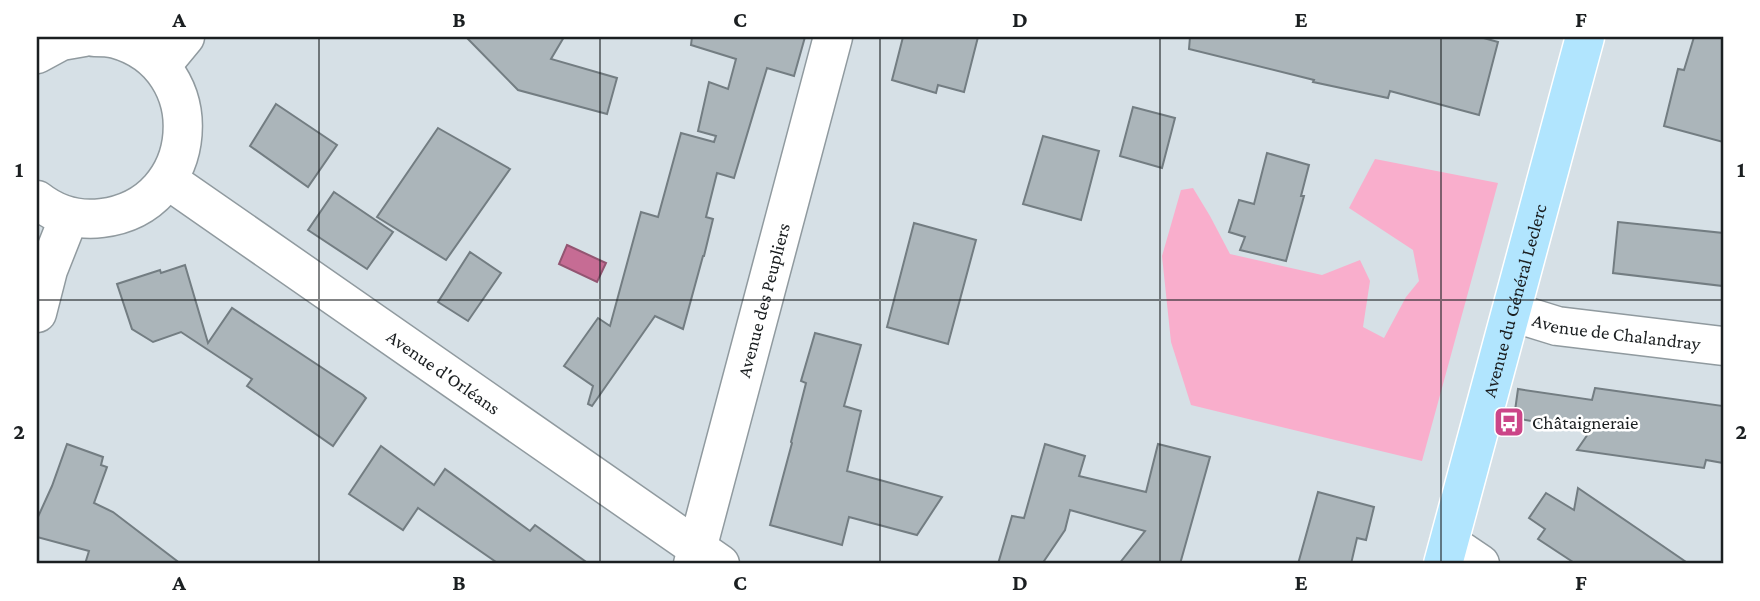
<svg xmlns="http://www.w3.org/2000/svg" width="1760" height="601" viewBox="0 0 1760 601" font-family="'Crimson Pro',serif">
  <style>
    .green { fill: #f9aecc }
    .water { fill: #c66c94; stroke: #935572; stroke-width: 2 }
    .building { fill: #abb5ba; stroke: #737d82; stroke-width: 2 }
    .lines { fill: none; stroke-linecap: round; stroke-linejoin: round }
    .minor-casing { stroke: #909a9f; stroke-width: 41 }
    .major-casing { stroke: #fff; stroke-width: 41 }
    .minor { stroke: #fff; stroke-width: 38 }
    .major { stroke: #b1e5fe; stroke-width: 38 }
    .grid { fill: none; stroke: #1b1f21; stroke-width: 2; stroke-opacity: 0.55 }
    .labels { text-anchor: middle; stroke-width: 5; stroke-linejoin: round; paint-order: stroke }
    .street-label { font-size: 19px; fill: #1b1f21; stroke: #fff }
    .poi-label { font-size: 19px; fill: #1b1f21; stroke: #fff; text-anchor: start }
    .neatline { fill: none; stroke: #1b1f21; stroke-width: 2.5 }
    .grid-label { font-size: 23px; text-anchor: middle; font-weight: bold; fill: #1b1f21 }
  </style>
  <rect width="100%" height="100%" fill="#d6e0e6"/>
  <polygon class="green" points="1375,159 1498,183 1422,461 1191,405 1171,342 1162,256 1181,190 1193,188 1210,216 1230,254 1322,275 1360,260 1370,281 1363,327 1384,338 1406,297 1419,281 1413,250 1349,208"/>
  <polygon class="water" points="567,245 606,263 597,282 559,264"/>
  <g class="building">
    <polygon points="466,37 564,37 551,59 617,78 607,114 518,90"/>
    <polygon points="692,37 805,37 794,76 767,68 734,178 717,173 706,217 713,219 704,256 703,256 683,329 655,316 592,406 588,404 593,386 564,366 598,318 610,326 641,212 658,217 681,133 714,142 716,136 698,131 709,82 728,89 736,59 691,45"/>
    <polygon points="903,37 978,37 964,92 938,85 936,93 892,80"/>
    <polygon points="1190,37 1480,37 1498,42 1479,115 1390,91 1388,98 1313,82 1314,80 1189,49"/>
    <polygon points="1694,37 1723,37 1723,142 1664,126 1678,69 1684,70"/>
    <polygon points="276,104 337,145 308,187 250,146"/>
    <polygon points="1133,107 1175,118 1162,168 1120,156"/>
    <polygon points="438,128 510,169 446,260 377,217"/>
    <polygon points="1043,136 1099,151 1081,220 1023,204"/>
    <polygon points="1267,153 1309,165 1301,196 1304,196 1286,261 1240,250 1245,237 1229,232 1239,200 1254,204"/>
    <polygon points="334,192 393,232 367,269 308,230"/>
    <polygon points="1618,222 1723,233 1723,286 1613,273"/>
    <polygon points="914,223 976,240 948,344 887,327"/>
    <polygon points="470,252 501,273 468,321 438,302"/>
    <polygon points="185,265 208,343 232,308 363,395 366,398 333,446 247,386 252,379 181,332 153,342 132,329 117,284 160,270 161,273"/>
    <polygon points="815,333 861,345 844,406 861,411 847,471 942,497 917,535 849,517 842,545 770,525 792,443 791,442 806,383 801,381"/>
    <polygon points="1595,388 1723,406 1723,463 1706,460 1704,468 1577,450 1590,431 1514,418 1518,389 1592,400"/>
    <polygon points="67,444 103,457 101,465 107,467 94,503 113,512 181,564 85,564 89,551 37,537 37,519 52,486"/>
    <polygon points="1045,444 1085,456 1079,476 1146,492 1158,444 1210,457 1180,564 1119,564 1145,531 1070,510 1065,530 1042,564 998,564 1012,516 1024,518"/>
    <polygon points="381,446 434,485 445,469 530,531 535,525 589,564 499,564 418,508 403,530 349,494"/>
    <polygon points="1578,488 1641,531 1689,564 1576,564 1538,539 1545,529 1529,518 1546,493 1574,510"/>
    <polygon points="1318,492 1374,507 1366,540 1357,538 1351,564 1298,564"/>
  </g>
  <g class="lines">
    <g class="minor-casing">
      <g id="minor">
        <polyline points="37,54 61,41 84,37"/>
        <polyline points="161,66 185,37"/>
        <path id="s1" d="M 168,180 L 720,564"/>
        <path d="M 37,200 C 56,215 79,221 102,218 C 202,206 212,66 116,39 C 109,37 101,37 94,37"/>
        <path id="s2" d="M 1512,312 L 1557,326 L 1723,346"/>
        <polyline points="37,313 48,270 69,217"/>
        <polyline points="1449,543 1480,564"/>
        <path id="s3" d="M 693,564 L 833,37"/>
      </g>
    </g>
    <g class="major-casing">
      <g id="major">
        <path id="s4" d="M 1443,564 L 1585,37"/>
      </g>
    </g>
    <use href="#minor" class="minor"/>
    <use href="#major" class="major"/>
  </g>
  <path class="grid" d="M 319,37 L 319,564M 600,37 L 600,564M 880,37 L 880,564M 1160,37 L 1160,564M 1441,37 L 1441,564M 37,300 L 1723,300"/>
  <defs>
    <g id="bus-square" transform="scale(1.575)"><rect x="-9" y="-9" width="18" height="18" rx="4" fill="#cb4588" stroke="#fff"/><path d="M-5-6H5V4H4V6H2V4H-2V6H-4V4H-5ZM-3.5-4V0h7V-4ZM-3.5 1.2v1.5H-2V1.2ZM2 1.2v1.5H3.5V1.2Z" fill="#fff"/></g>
  </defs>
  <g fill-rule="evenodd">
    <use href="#bus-square" x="1509" y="422"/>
  </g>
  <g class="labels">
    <g class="street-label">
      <text dy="7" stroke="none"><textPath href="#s3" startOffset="273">Avenue des Peupliers</textPath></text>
      <text dy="7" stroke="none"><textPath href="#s4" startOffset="273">Avenue du Général Leclerc</textPath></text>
      <text dy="7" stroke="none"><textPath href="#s2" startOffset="107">Avenue de Chalandray</textPath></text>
      <text dy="7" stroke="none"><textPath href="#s1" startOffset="336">Avenue d'Orléans</textPath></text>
    </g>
    <g class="poi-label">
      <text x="1532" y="429">Châtaigneraie</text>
    </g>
  </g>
  <rect width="1760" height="601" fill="none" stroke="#ffffff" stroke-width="77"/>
  <rect x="38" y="38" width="1684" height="524" class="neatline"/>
  <g class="grid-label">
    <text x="179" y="27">A</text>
    <text x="459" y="27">B</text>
    <text x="740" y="27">C</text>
    <text x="1020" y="27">D</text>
    <text x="1301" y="27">E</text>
    <text x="1581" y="27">F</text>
    <text x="19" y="177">1</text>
    <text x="1741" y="177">1</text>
    <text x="19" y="439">2</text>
    <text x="1741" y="439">2</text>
    <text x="179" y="590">A</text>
    <text x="459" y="590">B</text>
    <text x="740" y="590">C</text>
    <text x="1020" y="590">D</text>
    <text x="1301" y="590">E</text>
    <text x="1581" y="590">F</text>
  </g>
</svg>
